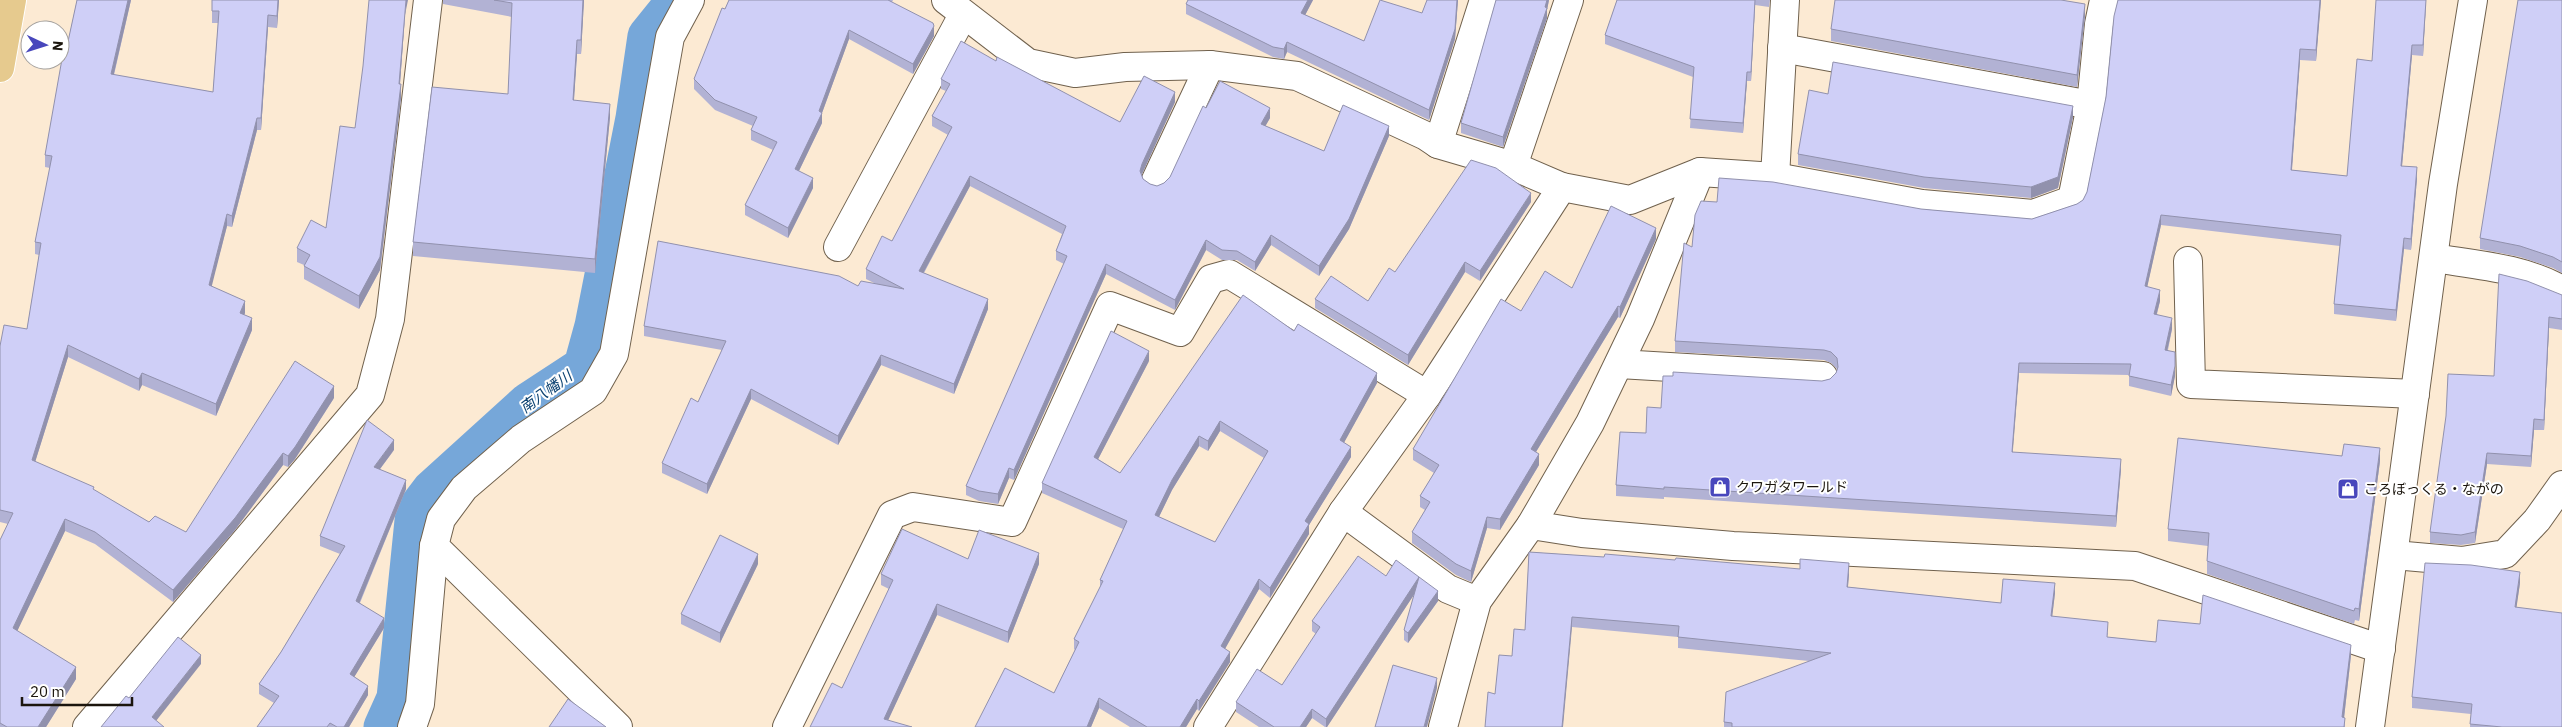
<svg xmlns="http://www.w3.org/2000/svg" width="2562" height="727" viewBox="0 0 2562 727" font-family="'IBM Plex Sans','Noto Sans JP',sans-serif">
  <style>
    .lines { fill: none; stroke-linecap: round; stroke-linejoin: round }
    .canal { stroke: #76a7d9; stroke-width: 39 }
    .minor-casing { stroke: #70614d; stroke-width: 30 }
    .major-casing { stroke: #fff; stroke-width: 30 }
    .minor { stroke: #fff; stroke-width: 28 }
    .major { stroke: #e6ca8e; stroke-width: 28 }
    .wall { fill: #b2b2d4; fill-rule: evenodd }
    .shaded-wall { fill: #9191ad }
    .building { fill: #cfcff7; stroke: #9191ad; fill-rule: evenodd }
    .labels { text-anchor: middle; stroke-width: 4; stroke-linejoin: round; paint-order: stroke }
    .poi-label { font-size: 14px; fill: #1b150d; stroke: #fff; text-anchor: start }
    .water-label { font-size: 15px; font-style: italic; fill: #0d4372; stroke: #fff }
  </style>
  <rect width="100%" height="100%" fill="#fcead3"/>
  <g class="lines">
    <polyline class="canal" points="383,727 396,698 415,511 431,490 528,402 583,366 594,326 635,118 647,36 676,0"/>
    <g class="minor-casing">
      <g id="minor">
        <polyline points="946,0 1028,63 1075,73 1125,67 1210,65 1297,76 1426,136 1438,144 1513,166 1562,187 1630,200 1700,172 1775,177 1922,204 2033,214 2072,200 2091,105 2099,24 2104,0"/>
        <polyline points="1782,48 2091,105"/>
        <polyline points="1438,144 1484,0"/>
        <polyline points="1513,166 1569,0"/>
        <polyline points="1775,177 1785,0"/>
        <polyline points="1156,180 1210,65"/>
        <polyline points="838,247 963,15"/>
        <path d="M 2434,258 C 2477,265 2523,268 2562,290"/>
        <polyline points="2188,261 2191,384 2415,394"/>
        <polyline points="1619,364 1823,376"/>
        <polyline points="1531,525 1590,423 1640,319 1700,172"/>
        <polyline points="2394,555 2462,561 2505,554 2537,520 2562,485"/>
        <polyline points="1477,601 1448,589 1343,512 1427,395 1562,187"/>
        <polyline points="87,727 370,395 390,319 428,0"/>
        <polyline points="412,727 420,704 434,546"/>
        <polyline points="618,727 434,546 441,519 464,488 521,439 593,391 614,354 670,37 690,0"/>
        <polyline points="787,727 892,515 913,507 1012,522 1110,306 1180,332 1211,279 1229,274 1427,395"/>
        <polyline points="1208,727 1343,512"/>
        <polyline points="1443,727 1477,601 1531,525 1582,533 1733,546 2135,566 2381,649"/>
        <polyline points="2370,727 2443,184 2473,0"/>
      </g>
    </g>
    <g class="major-casing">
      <polyline id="major" points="0,68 12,0"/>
    </g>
    <use href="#minor" class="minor"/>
    <use href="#major" class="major"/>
  </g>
  <g class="wall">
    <polygon points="77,0 131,0 114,75 213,92 218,23 212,23 212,11 279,0 277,28 268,27 261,130 257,130 232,227 227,226 211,286 245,313 244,315 252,330 216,416 142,385 139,391 68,357 35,462 94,490 149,522 186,532 334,398 295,459 288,467 283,465 235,530 173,602 95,544 65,531 17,631 76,679 46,727 0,727 0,540 8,524 0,522 0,346 27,329 39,255 35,254 35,242 50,168 45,167 45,155 64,60"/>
    <polygon points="443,0 584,0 581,54 577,54 574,100 610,117 595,273 413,256 413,242 508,94 512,17 443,4"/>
    <polygon points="729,0 893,0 892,2 934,36 913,74 849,39 822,113 822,123 799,171 813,188 788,238 745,215 745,205 773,150 751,140 751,130 753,126 715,110 694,89 694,79"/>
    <polygon points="1188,0 1313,0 1305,15 1364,41 1422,13 1427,0 1458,0 1455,39 1429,120 1287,52 1284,59 1273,57 1186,14 1186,4"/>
    <polygon points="1496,0 1549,0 1547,10 1547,18 1503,147 1461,133 1461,123"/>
    <polygon points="1617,0 1770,0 1769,7 1755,5 1751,81 1747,81 1743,133 1690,128 1693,77 1605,44 1605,35"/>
    <polygon points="2118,0 2321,0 2316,61 2300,60 2292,170 2347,176 2372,61 2426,0 2423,56 2412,55 2402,166 2417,178 2411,250 2404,249 2396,321 2334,314 2334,304 2340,246 2161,225 2147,287 2160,301 2157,314 2172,329 2168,350 2175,376 2171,396 2129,386 2129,375 2019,373 2012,452 2121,469 2116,527 1664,497 1664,499 1616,496 1616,485 1661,408 1822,381 1830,379 1836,373 1837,371 1837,369 1831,363 1824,360 1675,352 1675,341 1692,247 1717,202 1921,209 2032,219 2077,204 2083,200 2087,192 2106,97"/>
    <polygon points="2562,0 2562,273 2553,268 2520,257 2480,249 2480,238"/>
    <polygon points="405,15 400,84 401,98 380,270 359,309 304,279 304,265 297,262 297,248 326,228 355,128"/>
    <polygon points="2085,16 2077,87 1831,41 1831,29"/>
    <polygon points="996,61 1120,122 1175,102 1142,174 1143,179 1150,184 1157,186 1164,183 1170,177 1206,108 1270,118 1265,126 1324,151 1389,136 1349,229 1319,276 1271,245 1255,271 1237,260 1222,260 1206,250 1175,310 1106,274 1014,480 1009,478 998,504 979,501 966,495 966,486 1064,264 1056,260 1056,251 1062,234 970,186 924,273 988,309 954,394 881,365 838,445 751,399 707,494 662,473 662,463 698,402 722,350 644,336 644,326 874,283 866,279 866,269 892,241 948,135 932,126 932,116 946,91 941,89 941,79"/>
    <polygon points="1828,94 2073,117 2058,188 2031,198 1924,188 1798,165 1798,154"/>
    <polygon points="1531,202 1480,281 1465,272 1408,365 1315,308 1315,299 1368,301 1395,272"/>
    <polygon points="1656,239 1620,318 1618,317 1536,452 1539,465 1500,530 1487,528 1471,582 1456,575 1412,543 1412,532 1425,510 1420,507 1420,496 1434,473 1413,460 1413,449 1521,311 1572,288"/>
    <polygon points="2562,295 2562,330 2549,328 2544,430 2534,430 2531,467 2487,464 2475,543 2461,545 2430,543 2430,532 2494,376"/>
    <path d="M 1294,331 L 1377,383 L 1344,442 L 1351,457 L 1309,525 L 1309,534 L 1270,598 L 1259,589 L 1225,648 L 1230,662 L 1199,711 L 1197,709 L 1186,727 L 1130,727 L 1099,708 L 1091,727 L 975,727 L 1054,693 L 1075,650 L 1074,649 L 1074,639 L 1100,587 L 1100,580 L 1123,529 L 1042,493 L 1042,483 L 1149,361 L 1098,459 L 1120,473 ZM 1220,431 L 1264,458 L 1215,542 L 1159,517 L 1172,490 L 1199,446 L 1208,451 Z"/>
    <polygon points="394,450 380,469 406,489 360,603 384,628 354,677 368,695 349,727 257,727 274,703 259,694 259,684 281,652 340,554 320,546 320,536"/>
    <polygon points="2380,461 2359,621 2355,620 2354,624 2207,574 2207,561 2208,546 2168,541 2168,529"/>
    <polygon points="1529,552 1849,574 1848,587 2001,603 2055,593 2052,616 2108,633 2107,637 2156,642 2351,655 2344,718 2345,727 1724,727 1724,722 1809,661 1678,648 1678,637 1572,627 1495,694 1512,656 1525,630"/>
    <polygon points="968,559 1039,564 1008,643 937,615 888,720 810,727 842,688 889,589 881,585 881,574"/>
    <polygon points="758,564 720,643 681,624 681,614"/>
    <polygon points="1419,579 1438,601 1408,643 1404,640 1404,630 1415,593 1327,727 1325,727 1312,718 1306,727 1259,727 1236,712 1236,702 1282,685 1316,634 1312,631 1312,621"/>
    <polygon points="2520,583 2516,608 2562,727 2470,727 2471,714 2412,708 2412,697"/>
  </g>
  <g class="shaded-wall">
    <polygon points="128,0 131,0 111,86 111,74"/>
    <polygon points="278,0 279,0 277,28 277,16"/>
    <polygon points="406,0 408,0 405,15 399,97 399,84"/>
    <polygon points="583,0 584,0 581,54 581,40"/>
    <polygon points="1308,0 1313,0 1301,23 1301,13"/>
    <polygon points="1457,0 1458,0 1455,39 1429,120 1429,110"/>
    <polygon points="1547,0 1549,0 1547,10 1547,18 1503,147 1503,137"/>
    <polygon points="1755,0 1755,5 1751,81 1751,72"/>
    <polygon points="2320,0 2321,0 2316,61 2316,50"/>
    <polygon points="2426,0 2426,4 2423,56 2423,45"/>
    <polygon points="2085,4 2085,16 2077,87 2077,75"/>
    <polygon points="268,15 268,27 261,130 261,118"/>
    <polygon points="934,26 934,36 913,74 913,64"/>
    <polygon points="849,30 849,39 822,113 822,123 795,179 795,169 819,111"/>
    <polygon points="577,40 577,54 573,114 573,100"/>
    <polygon points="1287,42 1287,52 1284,59 1284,49"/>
    <polygon points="2412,45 2412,55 2401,177 2401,166"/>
    <polygon points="2300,49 2300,60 2291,181 2291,170"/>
    <polygon points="1747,72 1747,81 1743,133 1743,123"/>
    <polygon points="401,84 401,98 380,270 359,309 359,296"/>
    <polygon points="1175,92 1175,102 1142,174 1140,171 1142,164"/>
    <polygon points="610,104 610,117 595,273 595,259"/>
    <polygon points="2073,106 2073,117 2058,188 2031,198 2031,187"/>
    <polygon points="1270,108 1270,118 1261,134 1261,124"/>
    <polygon points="257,118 257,130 232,227 232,216"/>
    <polygon points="1389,126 1389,136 1349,229 1319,276 1319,266"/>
    <polygon points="2417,167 2417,178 2411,250 2411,239"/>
    <polygon points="970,176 970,186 919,281 919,271"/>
    <polygon points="813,178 813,188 788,238 788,228"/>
    <polygon points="1531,193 1531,202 1480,281 1480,271"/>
    <polygon points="227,214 227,226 209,297 209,285"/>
    <polygon points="2161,215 2161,225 2145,297 2145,286"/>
    <polygon points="1656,228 1656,239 1620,318 1620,307"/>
    <polygon points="1271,235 1271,245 1255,271 1255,262"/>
    <polygon points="2404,238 2404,249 2396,321 2396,310"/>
    <polygon points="1206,240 1206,250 1175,310 1175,300"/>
    <polygon points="1465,262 1465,272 1408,365 1408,355"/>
    <polygon points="1106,264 1106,274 1014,480 1014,470"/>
    <polygon points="2160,290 2160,301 2154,324 2154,314"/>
    <polygon points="988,299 988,309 954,394 954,384"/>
    <polygon points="245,301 245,313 240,325 240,313"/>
    <polygon points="1618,306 1618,317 1531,460 1531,449"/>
    <polygon points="2549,317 2549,328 2544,430 2544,420"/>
    <polygon points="252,318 252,330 216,416 216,404"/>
    <polygon points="2172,318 2172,329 2165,360 2165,350"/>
    <polygon points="68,345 68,357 32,472 32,460"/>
    <polygon points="1149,351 1149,361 1094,467 1094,457"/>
    <polygon points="881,355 881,365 838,445 838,436"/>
    <polygon points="2019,363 2019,373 2012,462 2012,452"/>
    <polygon points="2175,366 2175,376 2171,396 2171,385"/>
    <polygon points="142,373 142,385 139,391 139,379"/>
    <polygon points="1377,373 1377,383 1340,450 1340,440"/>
    <polygon points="334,386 334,398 295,459 288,467 288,456"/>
    <polygon points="751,389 751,399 707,494 707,484"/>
    <polygon points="2534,419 2534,430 2531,467 2531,456"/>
    <polygon points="1220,421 1220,431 1208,451 1208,441"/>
    <polygon points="1199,436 1199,446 1172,490 1155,525 1155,515 1172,480"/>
    <polygon points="394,440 394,450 374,477 374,467"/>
    <polygon points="1351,447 1351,457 1309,525 1309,534 1270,598 1270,588 1305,521"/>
    <polygon points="2380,448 2380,461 2359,621 2359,609"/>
    <polygon points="283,453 283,465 235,530 173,602 173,590"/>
    <polygon points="2487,453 2487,464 2475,543 2475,532"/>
    <polygon points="1539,454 1539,465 1500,530 1500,519"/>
    <polygon points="2121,459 2121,469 2116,527 2116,516"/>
    <polygon points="1009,468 1009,478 998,504 998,494"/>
    <polygon points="406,480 406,489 356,611 356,601"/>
    <polygon points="1487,517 1487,528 1471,582 1471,571"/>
    <polygon points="65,519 65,531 13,640 13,628"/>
    <polygon points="1039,553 1039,564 1008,643 1008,632"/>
    <polygon points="758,554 758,564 720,643 720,633"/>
    <polygon points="1849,563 1849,574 1847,597 1847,587"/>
    <polygon points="2520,572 2520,583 2515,618 2515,607"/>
    <polygon points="1419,577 1419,587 1327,727 1326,727 1326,719"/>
    <polygon points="1259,579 1259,589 1221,656 1221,646"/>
    <polygon points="2055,583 2055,593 2051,627 2051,616"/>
    <polygon points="1438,591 1438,601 1408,643 1408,633"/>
    <polygon points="937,604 937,615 885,727 884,719"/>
    <polygon points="1572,617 1572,627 1563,727 1562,727"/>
    <polygon points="384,618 384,628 350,684 350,674"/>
    <polygon points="2351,645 2351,655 2343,727 2342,717"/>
    <polygon points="1230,652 1230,662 1199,711 1199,701"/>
    <polygon points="201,655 201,664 152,726 152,717"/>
    <polygon points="76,667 76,679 46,727 38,727"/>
    <polygon points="1437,678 1437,688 1427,727 1424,727"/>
    <polygon points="368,686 368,695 349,727 344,727"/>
    <polygon points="1099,698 1099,708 1091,727 1087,727"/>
    <polygon points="1197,699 1197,709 1186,727 1180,727"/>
    <polygon points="1312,709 1312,718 1306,727 1300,727"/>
  </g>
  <g class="building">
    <polygon points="77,0 128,0 111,74 213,92 219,11 212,11 212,0 278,0 277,16 268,15 261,118 257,118 232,216 227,214 209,285 245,301 240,313 252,318 216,404 142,373 139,379 68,345 32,460 94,487 93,489 149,522 155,516 186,532 295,361 334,386 295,447 288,456 283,453 235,518 173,590 95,532 65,519 13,628 76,667 38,727 7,727 0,723 0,540 13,513 0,510 0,346 4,325 27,329 41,243 35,242 52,156 45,155 62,59 64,60"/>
    <polygon points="369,0 406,0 399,84 401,84 380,257 359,296 304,266 310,255 297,248 311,220 326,228 340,126 355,128 363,66"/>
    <polygon points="494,0 583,0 581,40 577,40 573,100 610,104 595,259 413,242 432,87 508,94 512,3"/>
    <polygon points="729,0 888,0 933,23 934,26 913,64 849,30 819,111 822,113 795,169 813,178 788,228 745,205 777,142 751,130 757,117 715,100 694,79 722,8 725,9"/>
    <polygon points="1188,0 1308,0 1301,13 1364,41 1380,0 1422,13 1427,0 1457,0 1455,29 1429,110 1287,42 1284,49 1273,47 1186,4"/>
    <polygon points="1496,0 1547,0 1545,7 1547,8 1503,137 1461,123"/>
    <polygon points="1617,0 1755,0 1751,72 1747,72 1743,123 1690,119 1694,67 1605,35"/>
    <polygon points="1835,0 2061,0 2085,4 2077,75 1831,29"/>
    <polygon points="2118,0 2320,0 2316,50 2300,49 2291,170 2347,176 2357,59 2372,61 2376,0 2426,0 2423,45 2412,45 2401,166 2417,167 2411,239 2404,238 2396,310 2334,304 2341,235 2161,215 2145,286 2160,290 2154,314 2172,318 2165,350 2175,352 2175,366 2171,385 2129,376 2131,364 2019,363 2012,452 2121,459 2116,516 1664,487 1664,489 1616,485 1620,432 1646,433 1647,407 1661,408 1663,376 1673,376 1673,372 1822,381 1830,379 1836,373 1838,367 1837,358 1831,352 1824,350 1675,341 1684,243 1692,247 1695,215 1701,201 1717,202 1719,178 1773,182 1921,209 2032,219 2077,204 2083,200 2087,192 2106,97 2114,16"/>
    <polygon points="2518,0 2562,0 2562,262 2553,257 2520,246 2480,238"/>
    <polygon points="961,41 996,61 997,57 1120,122 1144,76 1175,92 1142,164 1140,171 1143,179 1150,184 1157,186 1164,183 1170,177 1203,106 1206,108 1220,81 1270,108 1261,124 1324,151 1343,105 1389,126 1349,219 1319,266 1271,235 1255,262 1237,251 1222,250 1206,240 1175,300 1106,264 1014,470 1009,468 998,494 979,491 966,486 1067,256 1056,251 1066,226 970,176 919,271 988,299 954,384 881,355 838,436 751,389 707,484 662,463 691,398 698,402 726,341 644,326 658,241 839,276 858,286 861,281 904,289 866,269 882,236 892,241 952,127 932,116 950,84 941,79"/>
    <polygon points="1833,62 2073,106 2058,177 2031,187 1924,177 1798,154 1809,90 1828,94"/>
    <polygon points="1471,160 1496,168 1531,193 1480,271 1465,262 1408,355 1315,299 1331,276 1368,301 1389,268 1395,272"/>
    <polygon points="1611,206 1656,228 1620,307 1618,306 1531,449 1539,454 1500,519 1487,517 1471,571 1456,564 1412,532 1430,502 1420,496 1439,465 1413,449 1501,299 1521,311 1545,271 1572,288"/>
    <polygon points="2499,274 2527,281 2562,295 2562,319 2549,317 2544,420 2534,419 2531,456 2487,453 2475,532 2461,535 2430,532 2446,416 2448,374 2494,376"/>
    <path d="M 1243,295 L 1294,331 L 1298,324 L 1377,373 L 1340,440 L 1351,447 L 1305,521 L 1309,524 L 1270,588 L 1259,579 L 1221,646 L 1230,652 L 1199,701 L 1197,699 L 1180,727 L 1147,727 L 1099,698 L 1087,727 L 975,727 L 1005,668 L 1054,693 L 1079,642 L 1074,639 L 1103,581 L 1100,580 L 1127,521 L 1042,483 L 1111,331 L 1149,351 L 1094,457 L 1120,473 ZM 1220,421 L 1268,451 L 1215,542 L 1155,515 L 1172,480 L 1199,436 L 1208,441 Z"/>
    <polygon points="367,420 394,440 374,467 406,480 356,601 384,618 350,674 368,686 344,727 337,727 330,723 327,727 257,727 279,696 259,684 281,652 345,546 320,536"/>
    <polygon points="2178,438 2342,456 2344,444 2380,448 2359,609 2355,608 2354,611 2207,561 2209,533 2168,529"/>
    <polygon points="902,529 968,559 979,530 1039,553 1008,632 937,604 884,719 912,727 810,727 832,683 842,688 893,580 881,574"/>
    <polygon points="720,535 758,554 720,633 681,614"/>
    <polygon points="1529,552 1604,557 1605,554 1675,560 1676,558 1800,569 1800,559 1849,563 1847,587 2001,603 2003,579 2055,583 2051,616 2108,622 2107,637 2156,642 2158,620 2200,624 2203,595 2351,645 2342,717 2345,718 2344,727 1732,727 1732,723 1724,722 1726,692 1831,653 1678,637 1679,626 1572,617 1562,727 1485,727 1488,692 1495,694 1499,655 1512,656 1514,629 1525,630"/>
    <polygon points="1358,556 1386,576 1396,560 1419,577 1326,719 1312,709 1300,727 1274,727 1236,702 1257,669 1282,685 1320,627 1312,621"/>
    <polygon points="2425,563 2471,565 2520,572 2515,607 2562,613 2562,727 2502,727 2470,724 2472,704 2412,697"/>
    <polygon points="1419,577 1438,591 1408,633 1404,630"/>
    <polygon points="178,637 201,655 152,717 164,727 101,727 126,696 129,698"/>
    <polygon points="1393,665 1437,678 1424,727 1375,727"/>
    <polygon points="568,699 606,727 549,727"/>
  </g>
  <defs>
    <g id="shop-square" transform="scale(1.125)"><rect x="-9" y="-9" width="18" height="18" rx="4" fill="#4847bc" stroke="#fff"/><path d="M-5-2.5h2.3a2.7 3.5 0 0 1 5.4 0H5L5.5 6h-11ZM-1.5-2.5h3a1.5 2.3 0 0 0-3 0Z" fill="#fff"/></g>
  </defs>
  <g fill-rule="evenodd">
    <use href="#shop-square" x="1720" y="487"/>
    <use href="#shop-square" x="2348" y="489"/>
  </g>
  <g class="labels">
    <g class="poi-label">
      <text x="1736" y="492">クワガタワールド</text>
      <text x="2364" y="494">ころぼっくる・ながの</text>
    </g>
    <g class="water-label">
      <text transform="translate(546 392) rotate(-36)" y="5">南八幡川</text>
    </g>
  </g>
  <g transform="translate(45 45) rotate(94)"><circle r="24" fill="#ffffff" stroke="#a4a19e"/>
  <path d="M0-4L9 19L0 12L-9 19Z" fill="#4847bc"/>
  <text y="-8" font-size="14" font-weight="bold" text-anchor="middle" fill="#1b150d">N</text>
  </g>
  <path d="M22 697v8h110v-8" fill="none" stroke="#1b150d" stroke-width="2.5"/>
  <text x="30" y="697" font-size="15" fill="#1b150d" stroke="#ffffff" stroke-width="4" paint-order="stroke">20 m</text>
</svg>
